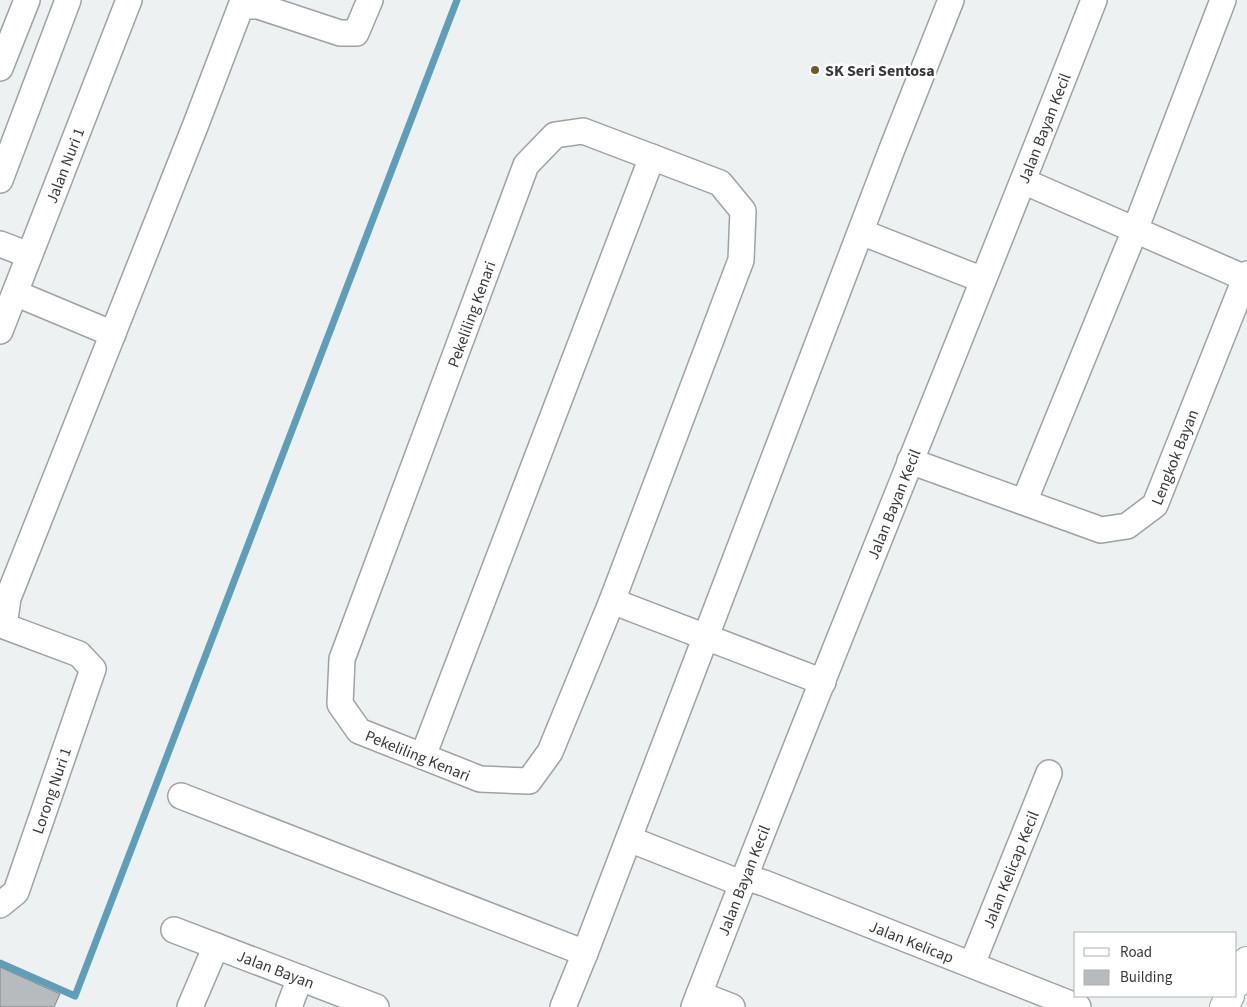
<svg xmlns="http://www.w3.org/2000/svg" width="1247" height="1007" viewBox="0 0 1247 1007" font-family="'Source Sans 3',sans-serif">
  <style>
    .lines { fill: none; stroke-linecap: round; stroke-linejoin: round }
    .stream { stroke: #5f9eb9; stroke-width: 7 }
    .building { fill: #b7bbbd; stroke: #808384 }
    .minor-casing { stroke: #9ea2a4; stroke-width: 28 }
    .major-casing { stroke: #9ea2a4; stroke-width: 30 }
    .minor { stroke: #fff; stroke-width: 25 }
    .major { stroke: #fff; stroke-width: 28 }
    .poi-dot { fill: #715a2a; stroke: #fff; stroke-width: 2 }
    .labels { text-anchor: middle; stroke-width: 5; stroke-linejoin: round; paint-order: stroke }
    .poi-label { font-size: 16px; font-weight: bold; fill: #38393a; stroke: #fff; text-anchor: start }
    .street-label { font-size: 16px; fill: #38393a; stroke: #fff }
  </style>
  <rect width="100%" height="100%" fill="#edf1f2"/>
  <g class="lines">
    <polyline class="stream" points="0,963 75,996 457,0"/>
  </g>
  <polygon class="building" points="0,967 60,994 54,1007 0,1007"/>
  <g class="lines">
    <g class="minor-casing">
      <g id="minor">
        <polyline points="0,68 27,0"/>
        <polygon points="583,131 720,183 743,211 741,260 612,601 550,752 529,781 480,779 359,731 340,704 342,659 526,165 555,135"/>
        <polyline points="0,180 68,0"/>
        <polyline points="1023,181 1245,278"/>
        <polyline points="861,232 983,280"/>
        <polyline points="0,244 29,255"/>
        <polyline points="15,293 113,334"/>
        <path id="s1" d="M 0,331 L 129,0"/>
        <path id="s2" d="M 910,461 L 1101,530 L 1127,526 L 1155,505 L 1247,274"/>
        <polyline points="1024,502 1135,230 1223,0"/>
        <polyline points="612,601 823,682"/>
        <polyline points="423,756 652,157"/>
        <polyline points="181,796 585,953"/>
        <path id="s3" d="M 629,839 L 733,880 L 754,880 L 764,883 L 1078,1007"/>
        <path id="s4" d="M 0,905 L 16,892 L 93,669 L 79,654 L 4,626 L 8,598 L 196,124 L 241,6 L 258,6 L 340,33 L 356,33 L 370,0"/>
        <path id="s5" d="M 174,930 L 376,1007"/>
        <path id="s6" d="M 972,964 L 1049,773"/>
        <polyline points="699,994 732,1007"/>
        <polyline points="190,1007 216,946"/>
        <polyline points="289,1007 300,978"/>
        <polyline points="563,1007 585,953 892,149 951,0"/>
        <path id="s7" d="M 694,1007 C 824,670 963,337 1094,0"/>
      </g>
    </g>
    <g class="major-casing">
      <g id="major">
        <polyline points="1236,984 1247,961"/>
        <polyline points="1224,1007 1230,996"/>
      </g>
    </g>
    <use href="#minor" class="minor"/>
    <use href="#major" class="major"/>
  </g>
  <circle class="poi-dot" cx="815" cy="70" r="5"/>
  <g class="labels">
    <g class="poi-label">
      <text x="825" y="76">SK Seri Sentosa</text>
    </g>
    <g class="street-label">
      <text dy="6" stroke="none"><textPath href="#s7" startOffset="946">Jalan Bayan Kecil</textPath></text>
      <text dy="6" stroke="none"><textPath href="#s1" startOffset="178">Jalan Nuri 1</textPath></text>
      <text transform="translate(471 314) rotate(-70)" y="6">Pekeliling Kenari</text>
      <text dy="6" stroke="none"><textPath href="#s2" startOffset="316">Lengkok Bayan</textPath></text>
      <text dy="6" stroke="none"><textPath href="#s7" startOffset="541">Jalan Bayan Kecil</textPath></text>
      <text transform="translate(418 755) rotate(22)" y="6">Pekeliling Kenari</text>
      <text dy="6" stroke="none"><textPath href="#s4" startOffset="128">Lorong Nuri 1</textPath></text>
      <text dy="6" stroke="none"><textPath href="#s6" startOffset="102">Jalan Kelicap Kecil</textPath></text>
      <text dy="6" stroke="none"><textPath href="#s7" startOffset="136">Jalan Bayan Kecil</textPath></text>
      <text dy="6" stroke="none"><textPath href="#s3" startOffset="302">Jalan Kelicap</textPath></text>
      <text dy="6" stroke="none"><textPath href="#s5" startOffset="109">Jalan Bayan</textPath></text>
    </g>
  </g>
  <rect x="1074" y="932" width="162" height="65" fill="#ffffff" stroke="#afb0b0"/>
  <rect x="1084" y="948" width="25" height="8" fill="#ffffff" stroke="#afb0b0"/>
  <text x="1120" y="957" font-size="15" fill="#38393a">Road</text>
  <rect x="1084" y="970" width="25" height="15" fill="#b7bbbd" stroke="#afb0b0"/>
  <text x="1120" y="982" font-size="15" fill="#38393a">Building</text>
</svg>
